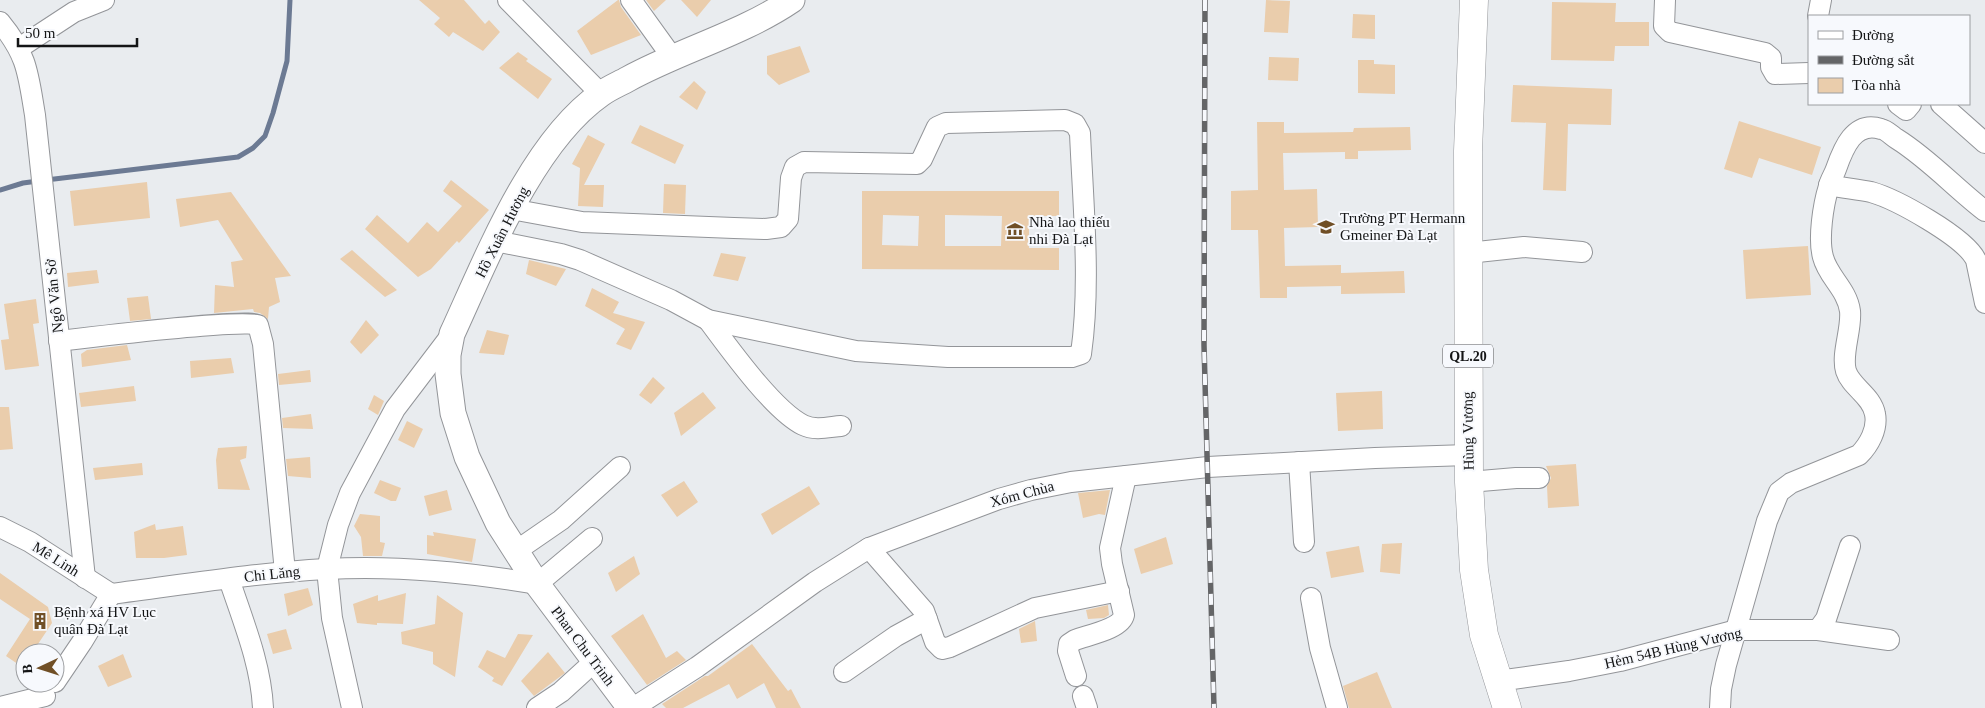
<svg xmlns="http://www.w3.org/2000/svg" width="1985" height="708" viewBox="0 0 1985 708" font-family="Georgia,serif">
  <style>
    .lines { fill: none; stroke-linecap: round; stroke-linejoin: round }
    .stream { stroke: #6c7a93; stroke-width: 5 }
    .building { fill: #eacdac; fill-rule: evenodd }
    .minor-casing { stroke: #939599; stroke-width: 22 }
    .major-casing { stroke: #939599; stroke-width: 27 }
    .highway-casing { stroke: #939599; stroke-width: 29 }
    .minor { stroke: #fff; stroke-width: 20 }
    .major { stroke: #fff; stroke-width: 25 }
    .highway { stroke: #fff; stroke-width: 28 }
    .rail-casing { stroke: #646567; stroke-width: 5.5 }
    .rail { stroke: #f7f9fd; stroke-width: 4; stroke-dasharray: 11; stroke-linecap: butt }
    .labels { text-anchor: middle; stroke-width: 4; stroke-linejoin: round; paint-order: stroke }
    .shield { fill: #f7f9fd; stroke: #58595b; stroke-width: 1 }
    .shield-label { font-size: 14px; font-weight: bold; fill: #141516 }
    .poi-label { font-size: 15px; fill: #141516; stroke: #f7f9fd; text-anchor: start }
    .street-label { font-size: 15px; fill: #141516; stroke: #f7f9fd }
  </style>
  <rect width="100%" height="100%" fill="#e9ecef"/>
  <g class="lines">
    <g class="stream">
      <polyline points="46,180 238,157 253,148 265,136 273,113 287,61 290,0"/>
      <polyline points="0,190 23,183 38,181"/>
    </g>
  </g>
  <g class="building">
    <polygon points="419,0 464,0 485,24 489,20 500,32 483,51 453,32 449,37 434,24 440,18"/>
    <polygon points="618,0 619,0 621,7 641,35 591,55 577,31"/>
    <polygon points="646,0 666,0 654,11"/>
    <polygon points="681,0 711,0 697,17"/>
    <polygon points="1266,0 1290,1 1288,33 1264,32"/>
    <polygon points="1552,2 1616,3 1615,22 1649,22 1649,46 1615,46 1614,61 1551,60"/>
    <polygon points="1353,14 1375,15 1375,39 1352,38"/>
    <polygon points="800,46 810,72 779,85 767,74 767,56"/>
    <polygon points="518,52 528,59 526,61 552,79 538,99 499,68"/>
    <polygon points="1269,57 1299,58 1298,81 1268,80"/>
    <polygon points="1358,60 1374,60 1374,64 1395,65 1395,94 1358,93"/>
    <polygon points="694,81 706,92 697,110 679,97"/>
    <polygon points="1513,85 1612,89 1611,125 1568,124 1566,191 1543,190 1546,123 1511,122"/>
    <polygon points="1739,121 1821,147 1812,175 1759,158 1752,178 1724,169"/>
    <polygon points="1257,122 1284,122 1284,133 1353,132 1354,128 1410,127 1411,150 1358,151 1358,159 1345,159 1345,152 1283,153 1284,190 1317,189 1318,227 1284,228 1285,266 1341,265 1341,273 1404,271 1405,293 1341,294 1341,286 1287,287 1287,298 1260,298 1258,230 1231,230 1231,191 1258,190"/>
    <polygon points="640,125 684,145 675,164 631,143"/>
    <polygon points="588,135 605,144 584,185 604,185 603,207 578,206 580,168 572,164"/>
    <polygon points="451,180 489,210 459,243 457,241 431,269 418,277 365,229 377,215 408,243 427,222 438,232 462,206 443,191"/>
    <polygon points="147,182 150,218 74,226 70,191"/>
    <polygon points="664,184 686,185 685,214 663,213"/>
    <path d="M 862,191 L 1059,191 L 1059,216 L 1029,216 L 1029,248 L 1059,248 L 1059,270 L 862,269 ZM 883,215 L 919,216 L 918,246 L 882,245 ZM 945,215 L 1002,216 L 1001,246 L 945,246 Z"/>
    <polygon points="231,192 291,276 275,278 280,302 269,307 268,319 260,313 254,312 253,309 214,313 215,285 234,287 231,262 243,260 218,220 180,227 176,199"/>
    <polygon points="1808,246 1811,295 1746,299 1743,250"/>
    <polygon points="352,250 397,290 385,297 340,259"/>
    <polygon points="721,253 746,257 738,281 713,276"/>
    <polygon points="529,260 566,269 556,286 526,274"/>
    <polygon points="97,270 99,283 68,287 67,273"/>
    <polygon points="592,288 619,302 613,313 645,322 631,350 616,344 625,329 585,306"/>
    <polygon points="148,296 151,319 130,321 127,298"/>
    <polygon points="36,299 39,323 33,324 39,366 5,370 1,340 9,339 4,304"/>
    <polygon points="366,320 379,335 361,354 350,342"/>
    <polygon points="487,330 509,335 504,355 479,353"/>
    <polygon points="127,345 131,360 82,367 81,354 87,350"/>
    <polygon points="231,358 234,373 191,378 190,361"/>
    <polygon points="310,370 311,382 279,385 278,374"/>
    <polygon points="653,377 665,388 651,404 639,395"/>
    <polygon points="134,386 136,401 81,407 79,393"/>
    <polygon points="1382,391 1383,429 1338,431 1336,393"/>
    <polygon points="703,392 716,408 681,436 674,413"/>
    <polygon points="374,395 384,401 378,415 368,409"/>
    <polygon points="0,407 9,407 13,449 0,450"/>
    <polygon points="311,414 313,429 283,428 282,418"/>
    <polygon points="407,421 423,429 414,448 398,440"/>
    <polygon points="247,446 246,458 240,460 250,490 218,489 216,460 218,448"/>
    <polygon points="310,457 311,478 288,476 286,459"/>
    <polygon points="142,463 143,475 95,480 93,468"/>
    <polygon points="1576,464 1579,506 1548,508 1547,486 1551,478 1546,466"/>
    <polygon points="380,480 401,488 396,501 391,501 374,493"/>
    <polygon points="684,481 698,502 677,517 661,495"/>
    <polygon points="809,486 820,504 772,535 761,514"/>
    <polygon points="447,490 452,510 429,516 424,496"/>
    <polygon points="1110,490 1105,515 1099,514 1083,518 1078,493"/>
    <polygon points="360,514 380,516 380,542 385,543 382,556 363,556 361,537 354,526"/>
    <polygon points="155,524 156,530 183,526 187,555 164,558 136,558 134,532"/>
    <polygon points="433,532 476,539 472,562 427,554 427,535 434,536"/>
    <polygon points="1166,537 1173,564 1141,574 1134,549"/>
    <polygon points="1402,543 1400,574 1380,572 1382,544"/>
    <polygon points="1359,546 1364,572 1331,578 1326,552"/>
    <polygon points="634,556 640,574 616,592 608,573"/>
    <polygon points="0,573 48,607 52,623 32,653 25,653 25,669 6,656 30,619 0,599"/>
    <polygon points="308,588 313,605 288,616 284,594"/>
    <polygon points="406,593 403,624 377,623 377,625 357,623 353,604 378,595 378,601"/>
    <polygon points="437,595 463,613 455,677 433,664 433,652 402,644 401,632 435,624"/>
    <polygon points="1108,605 1109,615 1104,618 1088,619 1086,610"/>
    <polygon points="643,614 666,658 677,651 686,660 647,685 611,636"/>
    <polygon points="1035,621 1037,641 1021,643 1019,629"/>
    <polygon points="286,629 292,649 273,654 267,634"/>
    <polygon points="518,634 533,635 502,686 492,681 494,678 478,667 487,650 505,658"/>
    <polygon points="752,644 788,691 791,689 801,708 776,708 764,683 737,699 729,684 683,708 666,708 662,704 705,676 708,676"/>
    <polygon points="548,652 565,673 534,696 521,681"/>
    <polygon points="123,654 132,677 108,687 98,666"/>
    <polygon points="1377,672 1392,708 1349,708 1343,686"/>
  </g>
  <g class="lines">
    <g class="minor-casing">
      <g id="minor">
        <polyline points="508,0 601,94"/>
        <polyline points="631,0 672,57"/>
        <polyline points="1665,0 1664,26 1670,32 1765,53 1771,58 1771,67 1775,74 1809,73"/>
        <polyline points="1818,16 1821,0"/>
        <path d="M 0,22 C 28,56 28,74 35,115 L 85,578"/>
        <polyline points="19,48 74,12 104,0"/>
        <polyline points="1898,104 1906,110 1911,104"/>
        <polyline points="1941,104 1985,143"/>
        <path d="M 1829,185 C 1842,188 1857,189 1871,192 C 1896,199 1965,237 1976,260 L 1985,303"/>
        <path d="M 495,241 L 561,254 L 580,260 L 671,300 L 708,320 L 856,351 L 948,357 L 1072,357 L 1081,354 C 1091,284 1083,204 1080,133 L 1075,124 L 1065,120 L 946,123 L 937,127 L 922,159 L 917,164 L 804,162 L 795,167 L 791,178 L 788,219 L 781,227 L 766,229 L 734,228 L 582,222 L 511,209"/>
        <polyline points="1468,253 1524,247 1582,252"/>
        <path d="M 708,320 C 729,348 773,410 803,425 C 815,431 829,427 841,426"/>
        <path d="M 59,341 C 84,338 248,318 258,325 L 263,344 L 285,572"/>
        <polyline points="1299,462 1304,542"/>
        <polyline points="1469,482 1516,478 1539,478"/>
        <polyline points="0,527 30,542 111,594"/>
        <polyline points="869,548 924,611 935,642 942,649 950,647 1035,608 1119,591"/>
        <polyline points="516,551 561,520 620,467"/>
        <path d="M 229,579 C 243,621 261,664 263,708"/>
        <path d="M 111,594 C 182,585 254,573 326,569 C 396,565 467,572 537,584 L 592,538"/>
        <polyline points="1311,598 1320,648 1337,708"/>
        <polyline points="1818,630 1889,640"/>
        <polyline points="844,672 896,636 927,619"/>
        <path d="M 1076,676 L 1068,651 L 1069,644 L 1075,640 C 1088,635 1121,629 1124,615 L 1112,564 L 1110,548 L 1126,476"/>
        <polyline points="1498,681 1569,671 1620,661 1737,630 1818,630 1826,619 1850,546"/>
        <polyline points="55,682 82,642 111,594"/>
        <polyline points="1083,696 1087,708"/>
        <polyline points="0,707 45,696"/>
        <polyline points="352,708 332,618 327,569 338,525 350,493 395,409 452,334"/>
        <polyline points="537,708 561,692 595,661"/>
        <polyline points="633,708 697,667 815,582 869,548 999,499 1031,490 1071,482 1208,467 1375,458 1468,455"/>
        <path d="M 1720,708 L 1721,689 L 1726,665 L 1767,521 L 1779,492 L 1791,483 L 1859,455 C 1869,445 1878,429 1875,414 C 1872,396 1851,387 1846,371 C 1841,354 1852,329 1850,311 C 1847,289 1828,277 1823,257 C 1818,239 1823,205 1829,186 C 1830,180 1834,175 1836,169 C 1843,149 1854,120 1881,129 C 1887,130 1892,136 1897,139 C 1929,159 1955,188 1985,211"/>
      </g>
    </g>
    <g class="major-casing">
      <path id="major" d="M 630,708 L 537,584 L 498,523 L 467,457 L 453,413 L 448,374 L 448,355 L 452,334 C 487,258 532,142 601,94 C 609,88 619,84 628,79 C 681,50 742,34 792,0"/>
    </g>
    <g class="highway-casing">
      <polyline id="highway" points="1474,0 1468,151 1469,482 1474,570 1484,635 1507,708"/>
    </g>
    <use href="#minor" class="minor"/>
    <use href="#major" class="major"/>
    <use href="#highway" class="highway"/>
    <g class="rail-casing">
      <polyline id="rail" points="1205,0 1204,345 1214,708"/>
    </g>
    <use href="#rail" class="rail"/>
  </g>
  <defs>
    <g id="school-bare" transform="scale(1.35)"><path d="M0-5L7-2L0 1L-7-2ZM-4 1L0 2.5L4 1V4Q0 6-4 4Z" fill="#704f26" stroke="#f7f9fd" stroke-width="2.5" paint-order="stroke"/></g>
    <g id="museum-bare" transform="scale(1.35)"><path d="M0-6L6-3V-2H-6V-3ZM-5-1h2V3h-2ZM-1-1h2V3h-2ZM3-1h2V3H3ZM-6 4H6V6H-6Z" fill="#704f26" stroke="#f7f9fd" stroke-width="2.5" paint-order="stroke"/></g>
    <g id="building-bare" transform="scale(1.35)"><path d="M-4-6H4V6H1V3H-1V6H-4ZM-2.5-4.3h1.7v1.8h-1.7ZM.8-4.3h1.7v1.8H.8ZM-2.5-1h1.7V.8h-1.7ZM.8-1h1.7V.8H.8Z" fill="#704f26" stroke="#f7f9fd" stroke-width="2.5" paint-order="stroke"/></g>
  </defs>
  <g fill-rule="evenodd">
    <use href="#school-bare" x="1326" y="227"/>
    <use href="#museum-bare" x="1015" y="231"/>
    <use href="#building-bare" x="40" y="621"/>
  </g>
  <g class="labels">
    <rect class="shield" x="1443" y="344.5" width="50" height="23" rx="4"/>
    <g class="shield-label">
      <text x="1468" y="361">QL.20</text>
    </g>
    <g class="poi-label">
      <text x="1340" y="223">Trường PT Hermann<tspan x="1340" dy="17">Gmeiner Đà Lạt</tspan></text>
      <text x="1029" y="227">Nhà lao thiếu<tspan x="1029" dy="17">nhi Đà Lạt</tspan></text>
      <text x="54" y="617">Bệnh xá HV Lục<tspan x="54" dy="17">quân Đà Lạt</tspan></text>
    </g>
    <g class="street-label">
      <text transform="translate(502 232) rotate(-63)" y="5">Hồ Xuân Hương</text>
      <text transform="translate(54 296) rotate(-96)" y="5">Ngô Văn Sở</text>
      <text transform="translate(1468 431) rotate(-91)" y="5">Hùng Vương</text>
      <text transform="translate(1022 494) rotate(-15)" y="5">Xóm Chùa</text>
      <text transform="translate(56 559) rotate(32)" y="5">Mê Linh</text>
      <text transform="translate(272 574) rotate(-6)" y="5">Chi Lăng</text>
      <text transform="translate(583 646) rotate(53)" y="5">Phan Chu Trinh</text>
      <text transform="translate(1673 648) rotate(-13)" y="5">Hẻm 54B Hùng Vương</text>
    </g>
  </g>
  <rect x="1808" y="15" width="162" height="90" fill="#f7f9fd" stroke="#9c9ea1"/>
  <rect x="1818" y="31" width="25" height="8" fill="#ffffff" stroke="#9c9ea1"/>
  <text x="1852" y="40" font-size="15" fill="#141516">Đường</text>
  <rect x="1818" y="56" width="25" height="8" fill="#646567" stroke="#9c9ea1"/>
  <text x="1852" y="65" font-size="15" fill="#141516">Đường sắt</text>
  <rect x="1818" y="78" width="25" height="15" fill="#eacdac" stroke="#9c9ea1"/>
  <text x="1852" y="90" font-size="15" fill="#141516">Tòa nhà</text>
  <g transform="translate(40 668) rotate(266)"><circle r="24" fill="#f7f9fd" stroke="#9c9ea1"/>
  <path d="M0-4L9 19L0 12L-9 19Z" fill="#704f26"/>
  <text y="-8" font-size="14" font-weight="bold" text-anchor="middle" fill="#141516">B</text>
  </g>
  <path d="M18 38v8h119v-8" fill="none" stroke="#141516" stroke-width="2.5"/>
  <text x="25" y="38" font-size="15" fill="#141516" stroke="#f7f9fd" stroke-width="4" paint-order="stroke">50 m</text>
</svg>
